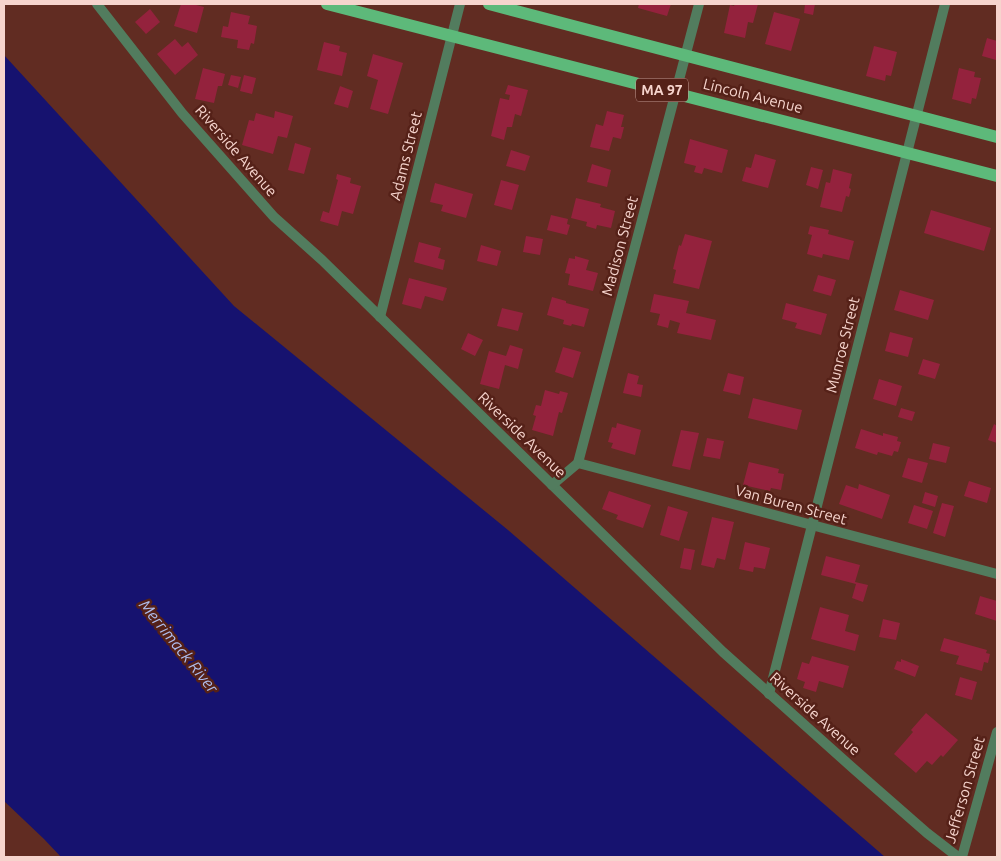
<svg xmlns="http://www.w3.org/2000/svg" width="1001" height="861" viewBox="0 0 1001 861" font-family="Ubuntu,sans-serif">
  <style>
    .water { fill: #16126f }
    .building { fill: #94223d }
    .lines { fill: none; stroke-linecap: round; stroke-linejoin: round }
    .minor { stroke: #527c5e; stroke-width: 10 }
    .primary { stroke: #5db97a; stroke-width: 12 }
    .labels { text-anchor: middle; stroke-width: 5; stroke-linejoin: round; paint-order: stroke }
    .shield { fill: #552118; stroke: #c69e97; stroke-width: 1 }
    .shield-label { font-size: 14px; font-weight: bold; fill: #f6d4cd }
    .street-label { font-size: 15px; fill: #f6d4cd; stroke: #552118 }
    .water-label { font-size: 16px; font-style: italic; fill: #afbeef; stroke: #552118 }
  </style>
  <rect width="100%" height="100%" fill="#612c22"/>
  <polygon class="water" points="4,55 234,306 508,530 885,857 61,857 44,839 4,801"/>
  <g class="building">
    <polygon points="181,4 192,4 204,7 197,33 174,26"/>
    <polygon points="639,4 671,4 667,16 638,8"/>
    <polygon points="735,4 758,4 753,23 748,22 745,38 724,33 730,5 734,6"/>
    <polygon points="805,4 815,4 813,15 804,13"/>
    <polygon points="150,9 160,22 146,34 135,22"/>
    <polygon points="231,12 250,16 248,24 257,26 254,44 251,43 249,50 237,48 238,40 221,37 223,26 228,27"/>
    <polygon points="774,12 800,19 791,51 765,44"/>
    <polygon points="987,38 997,41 996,60 982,56"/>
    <polygon points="175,39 182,47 188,42 198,55 175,75 157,54"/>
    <polygon points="324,42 340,46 339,51 347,53 342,76 317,70"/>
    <polygon points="874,46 897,52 891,76 886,75 885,81 866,76"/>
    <polygon points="373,54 403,63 388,114 370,109 378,80 367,76"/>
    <polygon points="203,68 225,74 222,86 218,86 214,103 195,99"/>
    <polygon points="959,68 975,72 974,77 981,78 976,99 972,98 971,104 952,99"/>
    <polygon points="231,75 241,77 238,88 228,85"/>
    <polygon points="244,75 256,78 252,94 240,91"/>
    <polygon points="508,85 528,90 521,116 515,114 512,127 507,127 504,140 491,136 500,98 509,100 510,95 505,94"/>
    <polygon points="340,86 353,91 348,108 334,104"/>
    <polygon points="275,111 293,116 287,138 278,136 273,154 242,145 249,120 254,121 256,113 274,118"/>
    <polygon points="607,111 624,115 621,127 624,127 621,139 613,137 609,151 590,147 596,124 603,126"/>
    <polygon points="690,139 728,150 722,173 704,168 702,174 694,172 696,166 684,163"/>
    <polygon points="295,143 311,148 304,174 288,170"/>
    <polygon points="511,150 530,156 525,171 506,166"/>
    <polygon points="755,154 776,160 768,188 742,181 746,167 751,168"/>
    <polygon points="592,164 611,170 607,187 587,182"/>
    <polygon points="811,167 823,170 818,189 806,185"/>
    <polygon points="833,169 852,174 849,188 851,189 849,197 846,196 842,212 820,207 826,182 830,183"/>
    <polygon points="337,174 351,178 350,183 361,186 353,214 342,211 338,226 320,221 323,211 329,213 338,180 336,179"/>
    <polygon points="501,180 519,185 512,210 494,205"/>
    <polygon points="435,183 473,194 466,218 441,211 443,205 430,202"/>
    <polygon points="576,198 601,204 600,207 615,211 611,228 597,225 596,229 586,226 587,222 571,218"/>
    <polygon points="931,210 991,228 984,251 924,233"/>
    <polygon points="551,215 568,219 567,224 570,225 567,235 547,230"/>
    <polygon points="810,226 829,230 828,234 854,241 849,260 823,254 822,258 807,254 812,235 808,234"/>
    <polygon points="685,234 712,241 699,289 673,283 676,270 673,269 679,245 681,246"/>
    <polygon points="526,236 543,239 540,255 523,252"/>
    <polygon points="419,242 441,248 438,258 445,260 443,270 414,262"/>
    <polygon points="481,245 501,251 497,266 477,261"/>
    <polygon points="575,256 589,260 586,270 598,273 593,291 568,285 570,274 565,273 569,258 575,259"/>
    <polygon points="818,275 836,280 831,296 813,291"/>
    <polygon points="409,278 447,288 443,301 425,296 421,309 402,304"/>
    <polygon points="900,290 934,300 928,320 894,310"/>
    <polygon points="654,294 689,301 686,313 716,320 711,340 677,333 680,323 670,320 668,328 657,325 660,314 650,312"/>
    <polygon points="552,297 566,301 566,303 589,309 584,327 572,324 571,326 563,324 564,320 547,315"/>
    <polygon points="786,303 827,314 821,335 795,328 797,323 782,319"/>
    <polygon points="502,308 523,313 518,331 497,326"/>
    <polygon points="890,332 913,338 908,357 885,351"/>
    <polygon points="468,333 483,340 475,356 461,349"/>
    <polygon points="510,345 523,349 518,369 505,365 499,389 480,384 489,351 506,356"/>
    <polygon points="563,347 581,352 573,378 555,372"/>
    <polygon points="923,359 940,364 935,379 918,374"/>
    <polygon points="628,373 639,376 637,384 643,385 641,397 623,393"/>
    <polygon points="728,373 744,377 740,395 723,391"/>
    <polygon points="879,379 902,386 896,406 873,399"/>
    <polygon points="545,390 559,394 560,391 568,393 562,413 559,412 553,436 532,430 536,416 533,415 536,405 541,406"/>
    <polygon points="753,398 802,410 797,430 748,418"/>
    <polygon points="901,408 915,412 912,421 898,417"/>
    <polygon points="617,423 641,430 635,455 611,448 613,443 608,442 612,427 616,428"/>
    <polygon points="994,424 997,426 997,443 988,440"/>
    <polygon points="861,429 883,436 883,433 898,437 897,441 901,442 898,452 894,451 892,456 878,452 877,455 855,448"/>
    <polygon points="681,430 699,433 690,470 672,466"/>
    <polygon points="707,438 724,441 720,459 703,456"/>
    <polygon points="933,443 950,447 946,463 929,459"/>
    <polygon points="908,458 928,463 922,483 902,477"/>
    <polygon points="749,462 779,469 778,473 784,474 781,490 771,488 770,491 743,485"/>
    <polygon points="969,481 991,488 987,503 964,496"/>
    <polygon points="859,484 890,495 882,519 839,504 846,485 858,489"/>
    <polygon points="609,491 651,505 643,528 616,519 618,515 602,509"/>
    <polygon points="925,492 938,496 935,507 922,503"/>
    <polygon points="942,503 954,506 945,537 933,533"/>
    <polygon points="914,505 933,511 927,529 908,523"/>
    <polygon points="668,506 688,512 679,541 660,535"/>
    <polygon points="712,517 734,522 725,560 717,558 714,568 701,565"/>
    <polygon points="745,542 770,548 765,569 754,567 753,572 739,569"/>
    <polygon points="684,548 695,550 691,570 680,568"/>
    <polygon points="826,556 860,565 855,582 868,585 863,602 852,598 856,584 821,575"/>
    <polygon points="980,596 997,601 997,621 975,614"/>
    <polygon points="820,607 849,615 845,631 859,635 855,651 811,639"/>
    <polygon points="883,619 900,623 896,640 879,637"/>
    <polygon points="944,638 987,650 986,653 990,654 988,663 984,662 982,671 956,664 959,656 940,651"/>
    <polygon points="812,656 849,666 843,688 819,681 816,692 803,688 805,682 797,679 802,662 809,664"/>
    <polygon points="901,659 919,666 915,677 894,669 897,661 901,662"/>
    <polygon points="960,677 977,682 972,700 955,695"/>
    <polygon points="926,713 958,740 943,757 941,755 932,765 927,761 916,773 894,754 913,732 911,730"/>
  </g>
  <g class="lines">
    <g class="minor">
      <polyline points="97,4 182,113 274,217 322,260 723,652 855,770 927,833 958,857"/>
      <polyline points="380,317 460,4"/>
      <polyline points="578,463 997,574"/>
      <polyline points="552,485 578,463 699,4"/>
      <polyline points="769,694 945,4"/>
      <polyline points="962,857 997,732"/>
    </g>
    <g class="primary">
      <polyline points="327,4 997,176"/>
      <polyline points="489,4 997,137"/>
    </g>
  </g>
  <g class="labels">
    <rect class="shield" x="636" y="78.5" width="52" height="23" rx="4"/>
    <g class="shield-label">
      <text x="662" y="95">MA 97</text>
    </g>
    <g class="street-label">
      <text transform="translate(753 96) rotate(14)" y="5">Lincoln Avenue</text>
      <text transform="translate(236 151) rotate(49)" y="5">Riverside Avenue</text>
      <text transform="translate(406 156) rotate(-76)" y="5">Adams Street</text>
      <text transform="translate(620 246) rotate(-75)" y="5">Madison Street</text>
      <text transform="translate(843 345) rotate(-76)" y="5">Munroe Street</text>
      <text transform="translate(522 435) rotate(44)" y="5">Riverside Avenue</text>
      <text transform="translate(791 505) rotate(15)" y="5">Van Buren Street</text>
      <text transform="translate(815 714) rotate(42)" y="5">Riverside Avenue</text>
      <text transform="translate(965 790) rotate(-74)" y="5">Jefferson Street</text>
    </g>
    <g class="water-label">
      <text transform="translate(179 646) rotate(51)" y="6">Merrimack River</text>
    </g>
  </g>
  <rect width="1001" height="861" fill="none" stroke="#f6d4cd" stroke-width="10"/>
</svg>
